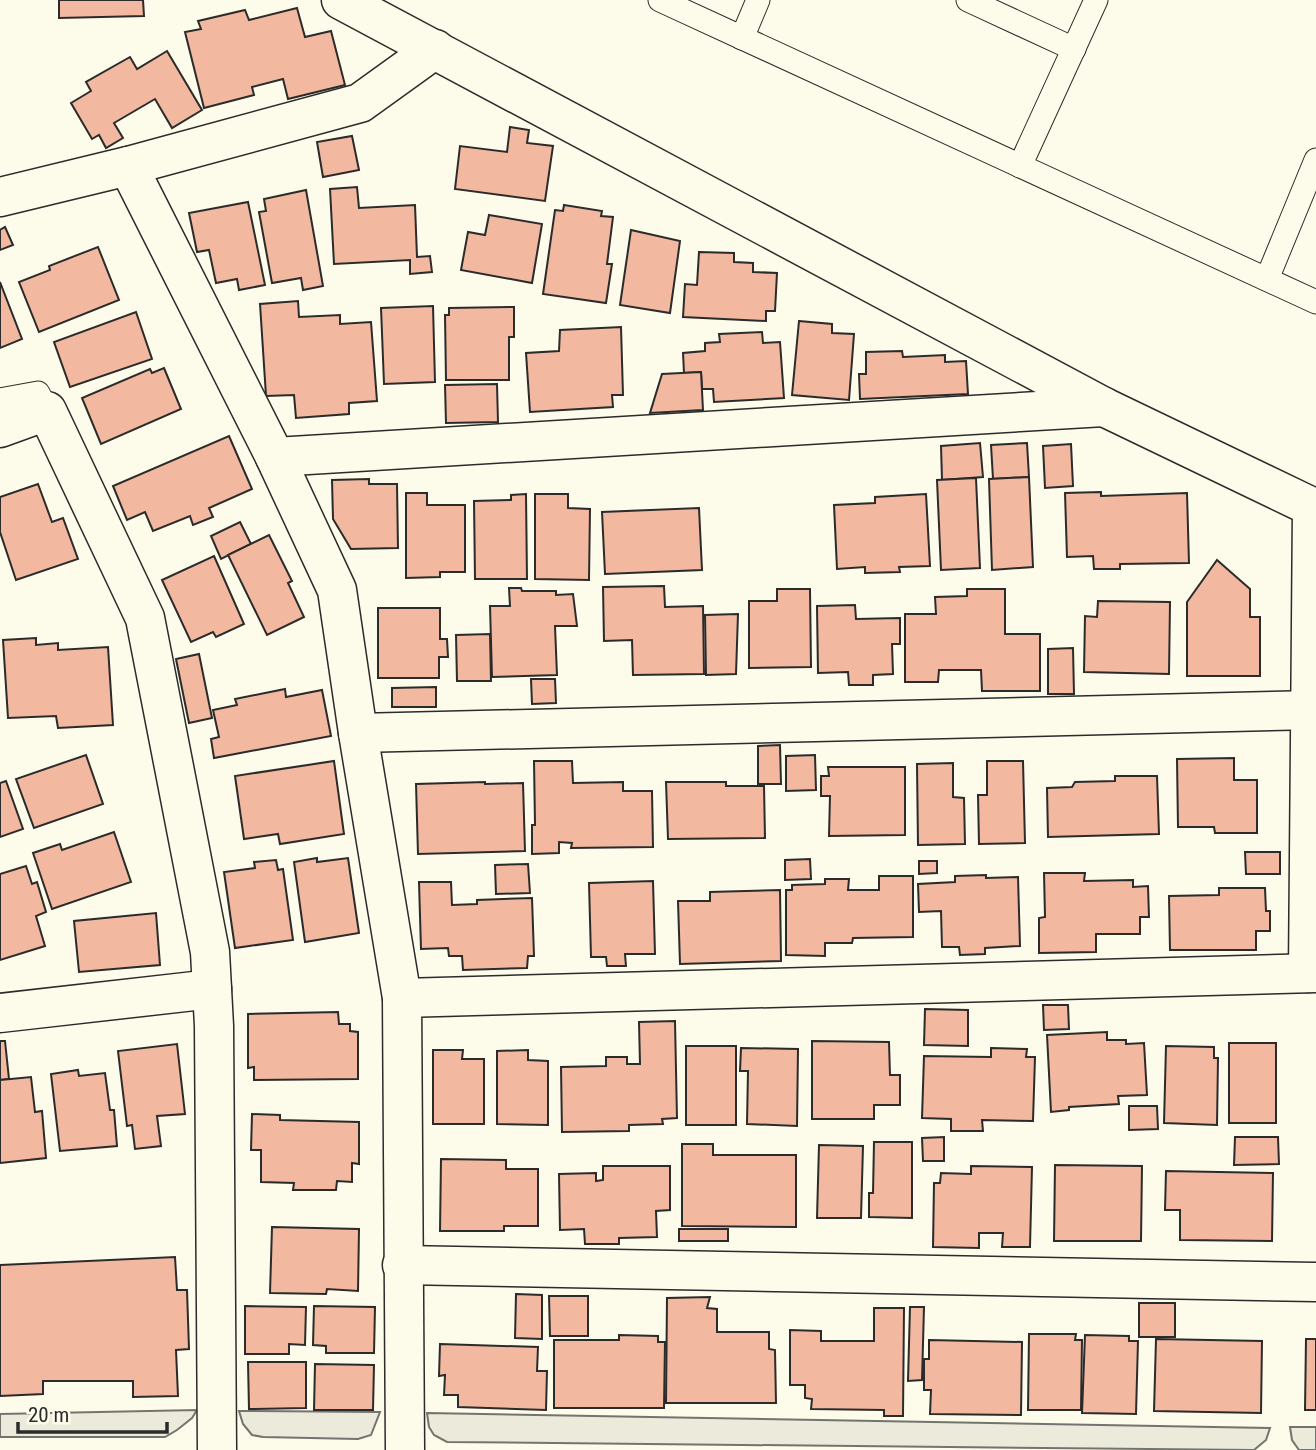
<svg xmlns="http://www.w3.org/2000/svg" width="1316" height="1450" viewBox="0 0 1316 1450" font-family="'Roboto Condensed',sans-serif">
  <style>
    .parking { fill: #eceadb; stroke: #74746e; stroke-width: 2 }
    .building { fill: #f2b8a0; stroke: #2b2b2b; stroke-width: 2 }
    .lines { fill: none; stroke-linecap: round; stroke-linejoin: round }
    .lane-casing { stroke: #2b2b2b; stroke-width: 25 }
    .street-casing { stroke: #2b2b2b; stroke-width: 41 }
    .lane { stroke: #fdfbea; stroke-width: 23 }
    .street { stroke: #fdfbea; stroke-width: 38 }
  </style>
  <rect width="100%" height="100%" fill="#fdfbea"/>
  <g class="parking">
    <polygon points="197,1410 192,1418 177,1430 165,1437 0,1437 0,1414"/>
    <polygon points="239,1411 380,1412 371,1435 358,1439 263,1437 252,1435 243,1424"/>
    <polygon points="427,1413 1270,1428 1266,1440 1254,1450 447,1442 434,1435 429,1427"/>
    <polygon points="1290,1427 1316,1427 1316,1450 1299,1450 1292,1440"/>
  </g>
  <g class="building">
    <polygon points="59,0 143,0 144,16 59,18"/>
    <polygon points="297,8 305,37 331,31 345,85 288,99 283,79 252,87 254,95 204,108 185,32 201,29 198,21 245,10 249,20"/>
    <polygon points="167,51 202,110 172,128 155,99 114,123 123,138 106,148 99,135 92,139 71,103 91,91 86,82 130,57 137,69"/>
    <polygon points="510,127 529,130 527,143 553,146 545,201 455,189 460,146 507,152"/>
    <polygon points="352,136 359,170 323,177 317,142"/>
    <polygon points="357,187 359,208 415,205 417,257 430,256 432,272 410,274 410,260 334,264 330,189"/>
    <polygon points="306,190 323,286 303,290 301,278 272,283 259,212 266,211 264,199"/>
    <polygon points="248,202 265,285 239,290 237,279 216,283 209,250 197,252 189,213"/>
    <polygon points="564,205 602,211 601,216 613,217 607,264 612,264 606,303 543,294 555,210 563,211"/>
    <polygon points="489,215 542,224 532,283 461,270 468,232 485,235"/>
    <polygon points="5,227 13,245 0,250 0,230"/>
    <polygon points="631,230 680,241 670,313 620,305"/>
    <polygon points="98,247 119,300 39,332 19,282 50,270 49,266"/>
    <polygon points="699,252 734,253 734,262 753,263 753,272 777,273 775,311 766,311 766,321 683,317 685,284 697,285"/>
    <polygon points="0,282 22,339 0,348"/>
    <polygon points="298,301 299,317 340,315 340,324 371,322 377,401 349,403 349,414 296,418 294,395 266,396 260,304"/>
    <polygon points="433,306 435,382 384,384 381,308"/>
    <polygon points="514,307 514,337 509,337 509,380 446,380 445,315 449,315 449,308"/>
    <polygon points="136,312 152,359 70,387 54,342"/>
    <polygon points="799,321 832,324 832,333 854,334 849,400 792,395"/>
    <polygon points="621,327 623,395 612,395 613,407 530,412 526,353 559,351 560,330"/>
    <polygon points="762,332 763,343 780,342 784,398 714,402 713,389 702,389 701,372 684,373 683,353 705,351 705,343 720,342 719,334"/>
    <polygon points="902,351 903,357 945,355 945,362 966,361 968,394 860,399 859,374 866,374 866,352"/>
    <polygon points="164,368 181,409 101,444 82,398 150,369 152,373"/>
    <polygon points="701,372 703,410 650,413 662,374"/>
    <polygon points="497,384 498,422 446,423 445,385"/>
    <polygon points="229,436 252,489 209,508 213,517 193,525 190,516 153,531 145,512 127,520 113,486"/>
    <polygon points="980,443 983,477 942,480 941,446"/>
    <polygon points="1027,443 1029,477 993,479 991,445"/>
    <polygon points="1071,444 1073,486 1045,488 1043,446"/>
    <polygon points="1029,477 1033,567 992,570 989,479"/>
    <polygon points="976,478 980,568 941,570 937,480"/>
    <polygon points="369,479 369,484 397,484 398,548 351,549 333,519 332,480"/>
    <polygon points="38,484 52,522 63,518 78,559 16,580 0,532 0,497"/>
    <polygon points="1101,492 1101,496 1187,493 1189,563 1120,564 1120,569 1094,569 1093,556 1067,557 1065,493"/>
    <polygon points="406,493 427,493 427,505 465,505 465,572 440,572 440,577 406,578"/>
    <polygon points="526,494 527,579 475,579 474,501 511,500 511,495"/>
    <polygon points="535,494 568,494 568,508 590,509 589,580 535,579"/>
    <polygon points="926,494 930,566 899,567 900,572 865,573 865,567 837,569 834,505 875,503 875,497"/>
    <polygon points="699,508 702,570 605,574 602,512"/>
    <polygon points="240,522 251,544 221,559 211,536"/>
    <polygon points="269,535 292,581 288,583 304,617 267,635 228,555"/>
    <polygon points="214,556 244,624 216,637 213,632 191,642 162,580"/>
    <polygon points="1217,560 1250,589 1250,617 1260,617 1260,676 1187,676 1187,602"/>
    <polygon points="664,586 665,607 703,606 704,674 633,675 632,640 604,641 603,587"/>
    <polygon points="509,588 521,588 522,591 556,591 556,595 573,594 577,626 555,626 557,675 492,677 490,606 510,606"/>
    <polygon points="777,589 810,589 811,667 749,668 749,601 777,601"/>
    <polygon points="967,589 1005,589 1005,634 1040,634 1040,691 982,691 981,670 939,670 938,682 905,682 905,614 936,614 935,597 967,596"/>
    <polygon points="1098,601 1170,602 1169,674 1084,672 1085,616 1097,617"/>
    <polygon points="855,605 856,619 900,618 900,644 892,644 893,674 873,675 873,685 849,685 848,672 818,673 817,606"/>
    <polygon points="378,608 440,608 440,639 447,639 448,657 439,657 439,678 378,678"/>
    <polygon points="738,614 736,674 706,675 705,615"/>
    <polygon points="490,634 491,681 457,681 456,635"/>
    <polygon points="36,638 36,645 58,643 58,650 108,647 113,725 58,728 56,716 8,718 3,640"/>
    <polygon points="1073,648 1074,694 1048,694 1048,649"/>
    <polygon points="199,654 212,718 189,723 176,659"/>
    <polygon points="531,679 555,679 556,703 532,704"/>
    <polygon points="436,687 436,707 392,707 392,688"/>
    <polygon points="285,689 286,697 322,690 331,736 214,758 211,739 219,737 213,710 237,705 235,699"/>
    <polygon points="780,745 781,784 758,784 758,746"/>
    <polygon points="86,755 103,804 34,828 16,779"/>
    <polygon points="815,755 816,790 786,791 786,756"/>
    <polygon points="1234,758 1234,780 1257,780 1257,833 1215,833 1214,827 1178,827 1177,759"/>
    <polygon points="334,761 344,834 280,844 278,834 244,839 235,776"/>
    <polygon points="534,761 572,761 573,783 623,782 623,791 652,791 653,847 571,848 572,843 559,842 559,853 532,854 532,825 535,825"/>
    <polygon points="987,761 1023,761 1025,843 979,844 978,795 987,795"/>
    <polygon points="953,763 953,797 964,798 965,844 918,845 917,764"/>
    <polygon points="828,767 905,767 905,835 829,836 830,796 821,796 821,776 829,776"/>
    <polygon points="1115,776 1157,776 1159,834 1048,837 1047,788 1072,787 1075,782 1115,781"/>
    <polygon points="6,781 23,829 0,837 0,783"/>
    <polygon points="485,782 485,784 523,783 525,851 418,854 416,784"/>
    <polygon points="666,782 726,782 726,786 764,786 765,838 668,839"/>
    <polygon points="114,832 131,882 52,909 33,853 60,844 62,850"/>
    <polygon points="1245,852 1280,852 1280,874 1246,874"/>
    <polygon points="317,858 317,862 348,858 359,933 305,942 294,862"/>
    <polygon points="810,859 811,879 785,880 785,860"/>
    <polygon points="276,860 278,870 283,869 293,940 235,948 224,872 255,868 254,862"/>
    <polygon points="919,861 937,861 937,873 919,874"/>
    <polygon points="528,864 530,893 496,894 495,865"/>
    <polygon points="26,866 32,884 37,882 46,912 36,916 45,946 0,960 0,874"/>
    <polygon points="1044,873 1085,873 1084,881 1133,880 1133,887 1148,886 1149,917 1140,917 1140,934 1096,934 1096,952 1039,953 1039,918 1045,917"/>
    <polygon points="986,875 986,878 1018,877 1020,946 985,948 985,954 960,955 959,947 942,947 941,911 919,912 918,884 955,882 955,876"/>
    <polygon points="879,876 913,876 913,937 853,938 852,943 825,943 825,956 786,955 786,890 792,890 792,885 825,884 825,879 849,879 848,890 879,890"/>
    <polygon points="653,881 655,954 625,954 626,966 607,966 606,957 591,957 589,883"/>
    <polygon points="419,882 451,882 452,905 477,904 477,900 532,898 534,956 528,956 527,968 463,970 462,956 449,956 448,948 421,949"/>
    <polygon points="1219,888 1265,888 1266,911 1270,911 1270,931 1256,931 1256,950 1170,950 1169,896 1219,895"/>
    <polygon points="780,890 781,961 680,964 678,901 710,901 710,892"/>
    <polygon points="156,913 160,965 79,972 74,921"/>
    <polygon points="1043,1005 1068,1005 1069,1029 1044,1030"/>
    <polygon points="925,1009 968,1010 968,1046 924,1045"/>
    <polygon points="338,1012 339,1024 350,1024 350,1031 358,1032 358,1079 254,1080 254,1067 248,1068 248,1014"/>
    <polygon points="675,1021 677,1118 662,1119 663,1124 629,1125 629,1131 562,1132 561,1067 606,1066 606,1057 627,1057 627,1064 640,1064 639,1022"/>
    <polygon points="1107,1032 1107,1040 1126,1040 1126,1044 1144,1043 1147,1095 1118,1096 1119,1104 1069,1107 1069,1110 1051,1112 1047,1035"/>
    <polygon points="0,1041 5,1041 9,1079 0,1080"/>
    <polygon points="812,1041 889,1042 890,1075 900,1075 900,1105 874,1105 874,1119 812,1119"/>
    <rect x="1229" y="1043" width="47" height="80"/>
    <polygon points="177,1044 185,1114 157,1116 161,1146 135,1149 132,1125 127,1126 118,1051"/>
    <rect x="686" y="1046" width="50" height="79"/>
    <polygon points="1166,1046 1214,1047 1214,1058 1218,1058 1217,1125 1164,1123"/>
    <polygon points="741,1048 798,1049 797,1126 747,1124 748,1071 740,1071"/>
    <polygon points="991,1048 1027,1049 1026,1057 1035,1057 1033,1121 982,1120 983,1131 951,1131 951,1119 922,1118 924,1056 991,1057"/>
    <polygon points="433,1050 463,1050 462,1059 484,1059 484,1124 433,1124"/>
    <polygon points="528,1050 528,1060 548,1061 548,1125 497,1124 497,1051"/>
    <polygon points="78,1070 79,1076 105,1073 110,1110 114,1110 117,1146 60,1151 51,1074"/>
    <polygon points="31,1077 35,1112 42,1111 46,1158 0,1163 0,1080"/>
    <polygon points="1129,1106 1157,1106 1158,1129 1129,1130"/>
    <polygon points="252,1114 280,1115 280,1120 359,1122 359,1164 352,1163 352,1182 337,1181 336,1190 293,1190 294,1183 261,1182 261,1150 251,1150"/>
    <polygon points="944,1137 944,1161 923,1161 922,1138"/>
    <polygon points="1235,1137 1278,1137 1279,1164 1234,1165"/>
    <polygon points="874,1142 912,1142 912,1218 869,1217 869,1193 873,1193"/>
    <polygon points="682,1144 713,1144 713,1155 796,1155 796,1227 682,1226"/>
    <polygon points="819,1145 863,1146 861,1218 817,1218"/>
    <polygon points="441,1159 506,1160 506,1169 538,1169 538,1226 504,1226 504,1231 440,1231"/>
    <polygon points="1055,1165 1142,1166 1141,1241 1054,1241"/>
    <polygon points="603,1166 670,1166 670,1210 656,1211 657,1237 619,1238 619,1244 585,1244 584,1229 560,1230 559,1174 596,1173 596,1181 603,1180"/>
    <polygon points="971,1166 1032,1167 1030,1247 1002,1247 1003,1233 979,1233 979,1248 933,1247 934,1183 940,1183 941,1173 971,1174"/>
    <polygon points="1166,1171 1273,1173 1272,1241 1180,1240 1180,1210 1165,1210"/>
    <polygon points="272,1227 359,1229 358,1291 327,1289 326,1294 270,1293"/>
    <rect x="679" y="1229" width="49" height="12"/>
    <polygon points="175,1257 177,1290 187,1290 189,1349 176,1350 178,1396 133,1397 133,1381 43,1381 43,1394 0,1396 0,1265"/>
    <polygon points="516,1294 542,1295 542,1339 515,1338"/>
    <polygon points="549,1296 588,1296 588,1336 550,1336"/>
    <polygon points="710,1297 707,1308 717,1309 717,1332 769,1332 769,1349 775,1350 776,1403 666,1403 667,1298"/>
    <rect x="1139" y="1303" width="36" height="34"/>
    <polygon points="245,1306 306,1307 305,1345 289,1344 289,1354 245,1354"/>
    <polygon points="314,1306 375,1307 374,1353 326,1353 326,1346 313,1345"/>
    <polygon points="910,1307 924,1307 922,1380 908,1381"/>
    <polygon points="874,1308 904,1308 903,1416 884,1416 884,1410 811,1409 812,1399 805,1398 805,1385 790,1385 790,1330 821,1331 821,1341 874,1341"/>
    <polygon points="1029,1334 1076,1334 1075,1340 1082,1340 1081,1410 1028,1410"/>
    <polygon points="619,1335 658,1336 658,1342 665,1342 664,1408 554,1408 554,1340 619,1340"/>
    <polygon points="1085,1335 1129,1336 1129,1341 1138,1341 1136,1414 1082,1413"/>
    <polygon points="1156,1339 1262,1341 1261,1413 1154,1411"/>
    <polygon points="1306,1339 1316,1339 1316,1410 1305,1410"/>
    <polygon points="929,1340 1022,1342 1021,1415 930,1414 931,1390 924,1390 924,1359 929,1359"/>
    <polygon points="440,1344 538,1347 537,1371 547,1371 546,1410 458,1407 458,1395 444,1395 445,1375 439,1376"/>
    <polygon points="248,1362 306,1362 306,1408 249,1409"/>
    <polygon points="315,1364 374,1365 373,1410 314,1410"/>
  </g>
  <g class="lines">
    <g class="lane-casing">
      <g id="lane">
        <polyline points="660,0 1316,302"/>
        <polyline points="968,0 1074,49"/>
        <polyline points="742,38 758,0"/>
        <polyline points="1020,166 1096,0"/>
        <polyline points="1267,279 1316,160"/>
        <polyline points="0,400 38,393 47,411"/>
      </g>
    </g>
    <g class="street-casing">
      <g id="street">
        <polyline points="341,0 1104,407 1312,507 1308,973"/>
        <polyline points="128,166 275,457 337,590 358,733 402,998 405,1450"/>
        <polyline points="0,197 128,166 360,103 435,49"/>
        <polyline points="0,428 47,411 145,618 210,952 214,1026 217,1450"/>
        <polyline points="275,457 1104,407"/>
        <polyline points="358,733 1316,710"/>
        <polyline points="402,998 1316,973"/>
        <polyline points="0,1013 212,989"/>
        <polyline points="402,1265 1316,1282"/>
      </g>
    </g>
    <use href="#lane" class="lane"/>
    <use href="#street" class="street"/>
  </g>
  <path d="M18 1422v10h149v-10" fill="none" stroke="#2b2b2b" stroke-width="3.5"/>
  <text x="28" y="1422" font-size="21" fill="#2b2b2b" stroke="#fdfbea" stroke-width="5" paint-order="stroke">20 m</text>
</svg>
